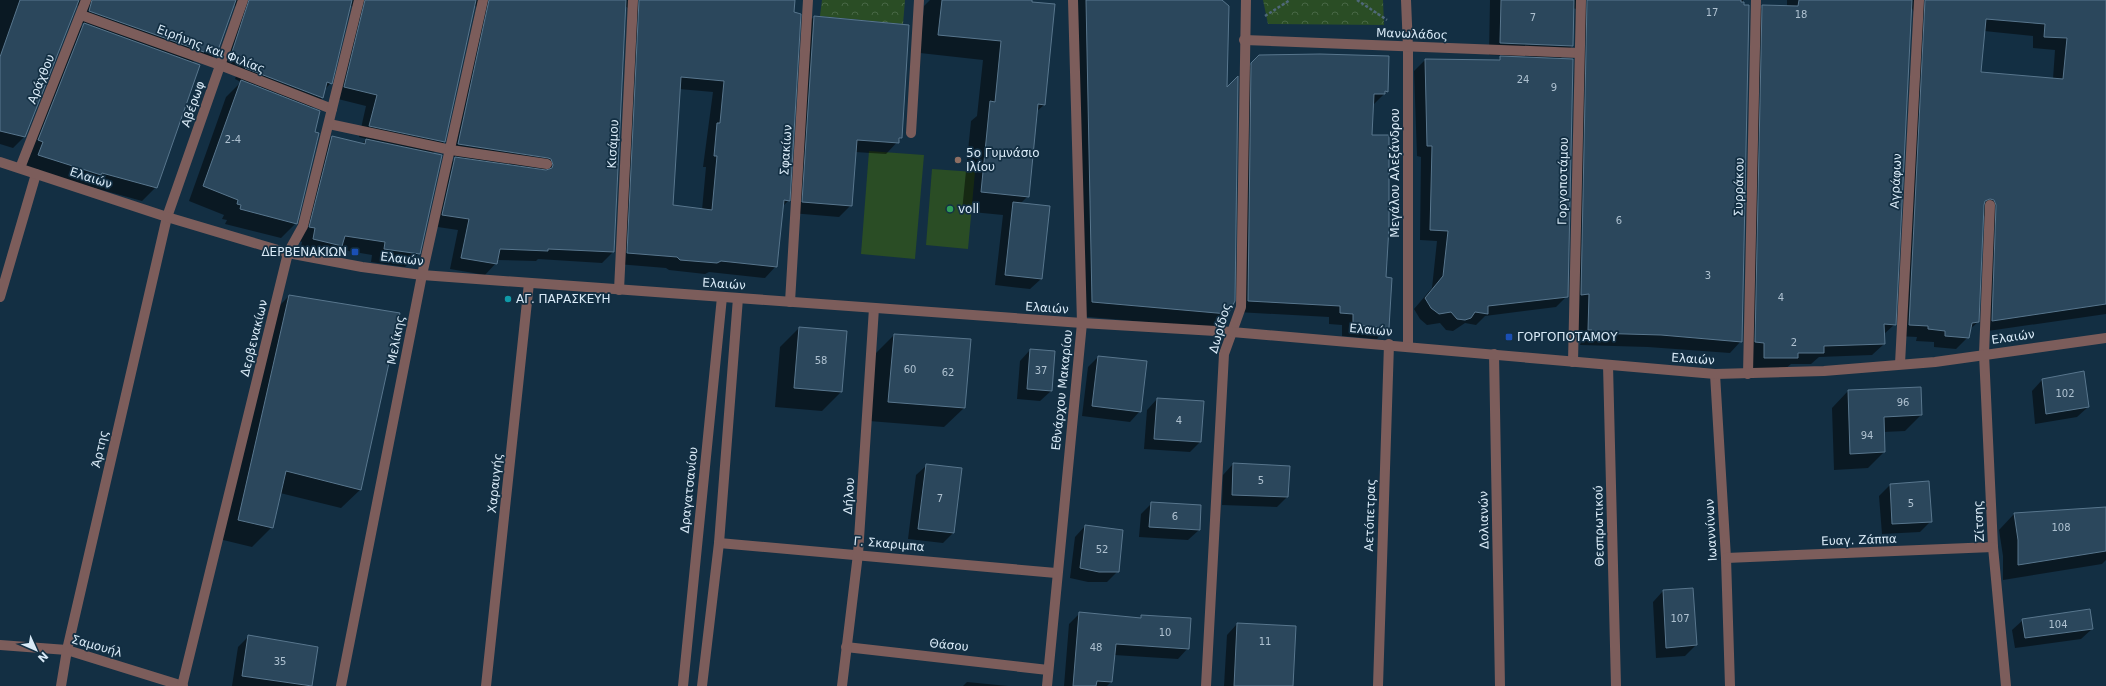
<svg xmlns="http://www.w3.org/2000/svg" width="2106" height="686" viewBox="0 0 2106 686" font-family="'DejaVu Sans',sans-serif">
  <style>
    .green { fill: #2a4d25 }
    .park { fill: url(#park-crowns) }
    .shadow { fill: #0007; fill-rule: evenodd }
    .building { fill: #2b475c; stroke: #58768d; fill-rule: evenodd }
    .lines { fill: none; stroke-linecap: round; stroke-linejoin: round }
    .path { stroke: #4f687a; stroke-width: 2.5; stroke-dasharray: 3 2; stroke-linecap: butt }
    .service { stroke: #7c5d5b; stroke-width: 10 }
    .pedestrian { stroke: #7c5d5b; stroke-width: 10 }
    .minor { stroke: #7c5d5b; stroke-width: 10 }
    .tertiary { stroke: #7c5d5b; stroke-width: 10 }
    .education-dot { fill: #8d6e63; stroke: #132f43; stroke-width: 1.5 }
    .leisure-dot { fill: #2e9e5b; stroke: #132f43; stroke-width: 1.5 }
    .transit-dot { fill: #1a4fb4; stroke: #132f43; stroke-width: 1.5 }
    .culture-dot { fill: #0f9aa8; stroke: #132f43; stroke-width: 1.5 }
    .labels { text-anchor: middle; stroke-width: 3.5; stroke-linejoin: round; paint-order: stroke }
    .number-label { font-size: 10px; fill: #aec1d0 }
    .street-label { font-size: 12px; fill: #d9eaf7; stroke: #132f43 }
    .poi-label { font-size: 12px; fill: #d9eaf7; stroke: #132f43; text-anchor: start }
  </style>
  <defs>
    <pattern id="park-crowns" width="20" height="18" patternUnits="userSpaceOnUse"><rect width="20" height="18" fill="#2a4d25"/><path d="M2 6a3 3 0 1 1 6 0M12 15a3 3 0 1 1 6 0" fill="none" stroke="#486745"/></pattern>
  </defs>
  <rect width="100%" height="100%" fill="#132f43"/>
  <g class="green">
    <polygon points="869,151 924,155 915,259 861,254"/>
    <polygon points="932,169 975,172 968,249 926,245"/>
  </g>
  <g class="park">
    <polygon points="822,0 905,0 903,24 820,16"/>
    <polygon points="1263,0 1383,0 1384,25 1268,24"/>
  </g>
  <g class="shadow">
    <path d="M 0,0 L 794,0 L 789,200 L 782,207 L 776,266 L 765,278 L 709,272 L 705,274 L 669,270 L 666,268 L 617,264 L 628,8 L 625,6 L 613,252 L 602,263 L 538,259 L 536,261 L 497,260 L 496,263 L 485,275 L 450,269 L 458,230 L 431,226 L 444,169 L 457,157 L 447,155 L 477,7 L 474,5 L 444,142 L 432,154 L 419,253 L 405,267 L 371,262 L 372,255 L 337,249 L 327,259 L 300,252 L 302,242 L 297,240 L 319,151 L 332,137 L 362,144 L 367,139 L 359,137 L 366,106 L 334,98 L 353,7 L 350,5 L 331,83 L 324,90 L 322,98 L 311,109 L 296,223 L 281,238 L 225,224 L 227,220 L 222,219 L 224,215 L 189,201 L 226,97 L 241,82 L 235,79 L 236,76 L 219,69 L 238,10 L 234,4 L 217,53 L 205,64 L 195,60 L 192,63 L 156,187 L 142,201 L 25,169 L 70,38 L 84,24 L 78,22 L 82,10 L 77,5 L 24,137 L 13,148 L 0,144 ZM 679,89 L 713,92 L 703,167 L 706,167 L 702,210 L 672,206 Z"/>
    <polygon points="930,0 1031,0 1044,105 1036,112 1028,196 1020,204 1041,279 1030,289 995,285 1003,215 962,211 971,121 977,116 983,60 920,53 924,6"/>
    <polygon points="1072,0 1216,0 1226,90 1227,313 1212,328 1078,316"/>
    <polygon points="1490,0 1743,0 1741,341 1730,353 1648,347 1580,345 1581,342 1576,342 1570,306 1576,9 1573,8 1572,46 1561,58 1489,55"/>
    <path d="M 1787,0 L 2106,0 L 2106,314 L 1981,332 L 1985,217 L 1982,211 L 1978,322 L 1969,330 L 1968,337 L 1956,349 L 1934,347 L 1934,342 L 1916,341 L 1917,337 L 1897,336 L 1914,12 L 1911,6 L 1895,324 L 1883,335 L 1884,344 L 1872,355 L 1819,357 L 1811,364 L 1791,364 L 1785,369 L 1752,369 L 1751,18 L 1763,6 L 1787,7 ZM 1984,31 L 2033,36 L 2033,48 L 2055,50 L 2053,79 L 1980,72 Z"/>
    <polygon points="814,17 907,26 901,138 886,154 855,152 851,205 839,217 791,213 802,28"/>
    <polygon points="1259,56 1387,91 1372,106 1371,136 1388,327 1377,339 1342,336 1342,325 1329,324 1329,317 1237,312 1241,75"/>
    <polygon points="1501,57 1567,296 1556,307 1485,316 1476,325 1465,323 1453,331 1446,330 1440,323 1427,325 1420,319 1414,309 1432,288 1437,241 1420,240 1421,157 1417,156 1414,71 1425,60 1497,61"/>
    <polygon points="289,296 361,489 341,508 280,493 272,527 252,547 219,539 270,315"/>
    <polygon points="799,328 841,392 822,411 775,407 780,347"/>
    <polygon points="894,335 964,408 944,427 869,421 875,354"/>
    <polygon points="1030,350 1054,352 1051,391 1040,401 1017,399 1020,361"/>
    <polygon points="1098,357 1140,411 1130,422 1082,416 1088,367"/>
    <polygon points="2042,380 2088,407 2077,417 2035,424 2032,391"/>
    <polygon points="1920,388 1921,415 1905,431 1883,432 1884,452 1868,468 1834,470 1832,408 1848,391"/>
    <polygon points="1157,399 1200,442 1190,452 1144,449 1147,410"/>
    <polygon points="1233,464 1287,497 1277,507 1222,505 1223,475"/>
    <polygon points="927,465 953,533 943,543 908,539 916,475"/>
    <polygon points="1928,482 1931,521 1920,532 1882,534 1879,496 1890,485"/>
    <polygon points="1152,503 1199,530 1188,540 1139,537 1141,514"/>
    <polygon points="2106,508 2106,560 2102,564 2003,580 2003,556 1999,530 2014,514"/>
    <polygon points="1085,526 1118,571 1107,582 1088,582 1070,578 1075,537"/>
    <polygon points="1663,591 1696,645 1685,656 1656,658 1653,602"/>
    <polygon points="1080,613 1139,619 1142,616 1188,648 1178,659 1114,655 1111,682 1107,686 1064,686 1069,624"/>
    <polygon points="2023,620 2092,629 2081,639 2015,648 2012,630"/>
    <polygon points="1237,624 1279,686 1224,686 1227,635"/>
    <polygon points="248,637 317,647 311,686 232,686 238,647"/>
    <polygon points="967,682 1008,686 963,686"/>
  </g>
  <g class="building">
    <polygon points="20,0 79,0 25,137 0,131 0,57"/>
    <polygon points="92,0 236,0 217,53 206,49 204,52 89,11"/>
    <polygon points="249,0 352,0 332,84 327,82 323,98 245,68 246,65 230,58"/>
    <polygon points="365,0 476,0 445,142 369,126 377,95 344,87"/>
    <polygon points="489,0 626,0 614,252 548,249 548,251 500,249 497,264 461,258 469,219 442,215 455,157 546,170 552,168 553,165 551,159 548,158 458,144"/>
    <path d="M 639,0 L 795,0 L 794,12 L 801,14 L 790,201 L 784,200 L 777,267 L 721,261 L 717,263 L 680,260 L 677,257 L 627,253 ZM 681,77 L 724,81 L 720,123 L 717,123 L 714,156 L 717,156 L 712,210 L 673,205 Z"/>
    <polygon points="942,0 1032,0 1032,2 1055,4 1045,105 1038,104 1029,197 981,192 990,101 995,102 1001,41 938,35"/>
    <polygon points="1086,0 1222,0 1229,6 1227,87 1238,76 1235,301 1228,314 1092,302"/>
    <polygon points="1501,0 1574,0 1573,46 1500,43"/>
    <polygon points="1587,0 1741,0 1741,2 1744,2 1744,5 1749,5 1742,342 1661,335 1591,333 1592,330 1588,330 1589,294 1581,295"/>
    <polygon points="1799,0 1912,0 1896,325 1884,324 1885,344 1824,346 1824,353 1798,353 1798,358 1764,358 1764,343 1755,342 1762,5 1798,6"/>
    <path d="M 1925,0 L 2106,0 L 2106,304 L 1992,321 L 1996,205 L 1994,200 L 1990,199 L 1985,201 L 1984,205 L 1979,322 L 1972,323 L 1969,338 L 1945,336 L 1945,331 L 1928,329 L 1928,326 L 1909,325 ZM 1986,19 L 2045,24 L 2044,37 L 2067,38 L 2063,79 L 1981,72 Z"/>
    <polygon points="814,16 909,25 902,138 899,138 899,143 857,140 852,206 802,202"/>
    <polygon points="84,23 200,65 157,188 102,173 101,175 38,155 43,142 38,140"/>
    <polygon points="1320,54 1389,56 1388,92 1385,91 1385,94 1374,94 1372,135 1389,135 1389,227 1386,277 1392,278 1389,328 1353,325 1353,314 1340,313 1340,306 1248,301 1251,63 1259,55"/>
    <polygon points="1500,56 1573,59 1568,297 1488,306 1488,314 1475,312 1471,318 1465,320 1457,319 1451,312 1439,314 1431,308 1425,298 1443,276 1448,231 1430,230 1432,146 1427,146 1425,59 1500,60"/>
    <polygon points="241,80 320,111 315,132 319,133 297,224 240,209 241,205 237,204 238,200 203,186"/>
    <polygon points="332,136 365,144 366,139 442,155 420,254 384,249 385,242 345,236 342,246 313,239 315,228 309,227"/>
    <polygon points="1013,202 1050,206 1042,279 1005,275"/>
    <polygon points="289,295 400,313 361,490 286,471 273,528 238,520"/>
    <polygon points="799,327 847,331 842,392 794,388"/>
    <polygon points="894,334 971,339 965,408 888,402"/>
    <polygon points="1030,349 1055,351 1052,391 1027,389"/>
    <polygon points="1098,356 1147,361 1141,412 1092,406"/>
    <polygon points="2084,371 2089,407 2046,414 2042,379"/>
    <polygon points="1921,387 1922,415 1884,417 1885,452 1850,454 1848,390"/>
    <polygon points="1157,398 1204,401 1201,442 1154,439"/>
    <polygon points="1233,463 1290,466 1288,497 1232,495"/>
    <polygon points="926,464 962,468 954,533 918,529"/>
    <polygon points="1929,481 1932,522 1892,524 1890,484"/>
    <polygon points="1151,502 1201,505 1200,530 1149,527"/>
    <polygon points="2106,507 2106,551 2018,565 2018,540 2014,513"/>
    <polygon points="1085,525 1123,530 1119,572 1099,572 1080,568"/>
    <polygon points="1693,588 1697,645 1666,648 1663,590"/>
    <polygon points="2090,609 2093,629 2025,638 2022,619"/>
    <polygon points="1079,612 1141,618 1141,615 1191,618 1189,649 1116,644 1112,682 1097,681 1096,686 1073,686"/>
    <polygon points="1237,623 1296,626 1293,686 1234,686"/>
    <polygon points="248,635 318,647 312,686 242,676"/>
  </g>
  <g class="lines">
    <g class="path">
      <polyline points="1357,0 1387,20"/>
      <polyline points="1265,16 1290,0"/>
    </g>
    <g class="service">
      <polyline points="911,133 919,0"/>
      <polyline points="1984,354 1990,205"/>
    </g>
    <g class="pedestrian">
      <polyline points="220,65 332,109"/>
      <polyline points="329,124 451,150 547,164"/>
      <polyline points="341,686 422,275"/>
    </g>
    <g class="minor">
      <polyline points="1406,0 1408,48 1408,346"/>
      <polyline points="81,15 220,65"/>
      <polyline points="1244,40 1579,53"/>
      <polyline points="20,168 86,0"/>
      <polyline points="422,275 483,0"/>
      <polyline points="619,290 633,0"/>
      <polyline points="0,297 36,174"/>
      <polyline points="790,302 808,0"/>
      <polyline points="1494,354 1500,686"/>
      <polyline points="1984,354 1993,547 2006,686"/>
      <polyline points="1573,362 1581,0"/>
      <polyline points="1900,364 1919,0"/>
      <polyline points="1608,365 1616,686"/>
      <polyline points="1715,374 1726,558 1730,686"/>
      <polyline points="1748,374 1756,0"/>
      <polyline points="719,543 1056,573"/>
      <polyline points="1726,558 1993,547"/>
      <polyline points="0,645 67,650 183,686"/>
      <polyline points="846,647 1048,670"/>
      <polyline points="61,686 67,650 167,217 243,0"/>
      <polyline points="182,686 288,253 303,226 359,0"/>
      <polyline points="486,686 529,283"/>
      <polyline points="683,686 722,297"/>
      <polyline points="702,686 719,543 738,298"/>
      <polyline points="842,686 858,554 874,308"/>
      <polyline points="1047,686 1082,323 1073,0"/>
      <polyline points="1206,686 1224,354 1241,307 1246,0"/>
      <polyline points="1378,686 1389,344"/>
    </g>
    <polyline class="tertiary" points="0,162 167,217 288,253 362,267 422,275 1082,323 1232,332 1715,374 1824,371 1935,362 2106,338"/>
  </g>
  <circle class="education-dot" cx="958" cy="160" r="4"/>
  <circle class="leisure-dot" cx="950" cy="209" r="4"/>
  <g class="transit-dot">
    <rect x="351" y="248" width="8" height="8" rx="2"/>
    <rect x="1505" y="333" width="8" height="8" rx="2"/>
  </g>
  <circle class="culture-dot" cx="508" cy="299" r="4"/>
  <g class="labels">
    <g class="number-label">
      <text x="1712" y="16">17</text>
      <text x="1801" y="18">18</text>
      <text x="1533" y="21">7</text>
      <text x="1523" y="83">24</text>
      <text x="1554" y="91">9</text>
      <text x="233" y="143">2-4</text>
      <text x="1619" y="224">6</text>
      <text x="1708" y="279">3</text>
      <text x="1781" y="301">4</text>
      <text x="1794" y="346">2</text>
      <text x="821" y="364">58</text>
      <text x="910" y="373">60</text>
      <text x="1041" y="374">37</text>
      <text x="948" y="376">62</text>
      <text x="2065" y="397">102</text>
      <text x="1903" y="406">96</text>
      <text x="1179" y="424">4</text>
      <text x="1867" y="439">94</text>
      <text x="1261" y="484">5</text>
      <text x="940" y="502">7</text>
      <text x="1911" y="507">5</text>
      <text x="1175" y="520">6</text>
      <text x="2061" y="531">108</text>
      <text x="1102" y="553">52</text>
      <text x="1680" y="622">107</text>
      <text x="2058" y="628">104</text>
      <text x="1165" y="636">10</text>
      <text x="1265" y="645">11</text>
      <text x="1096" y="651">48</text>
      <text x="280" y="665">35</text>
    </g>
    <g class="street-label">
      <text transform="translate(1412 34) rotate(2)" y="4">Μανωλάδος</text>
      <text transform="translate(211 49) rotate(21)" y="4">Ειρήνης και Φιλίας</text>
      <text transform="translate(41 79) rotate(-68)" y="4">Αράχθου</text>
      <text transform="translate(193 104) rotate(-71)" y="4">Αβέρωφ</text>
      <text transform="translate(613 144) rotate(-87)" y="4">Κισάμου</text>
      <text transform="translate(786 150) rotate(-86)" y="4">Σφακίων</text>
      <text transform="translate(1395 173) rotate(-90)" y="4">Μεγάλου Αλεξάνδρου</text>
      <text transform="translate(91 178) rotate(18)" y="4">Ελαιών</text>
      <text transform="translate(1563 181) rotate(-89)" y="4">Γοργοποτάμου</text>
      <text transform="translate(1896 181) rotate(-87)" y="4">Αγράφων</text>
      <text transform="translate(1739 187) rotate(-89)" y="4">Συρράκου</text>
      <text transform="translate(402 259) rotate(7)" y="4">Ελαιών</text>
      <text transform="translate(724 284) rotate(4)" y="4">Ελαιών</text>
      <text transform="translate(1047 308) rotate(4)" y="4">Ελαιών</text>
      <text transform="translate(1220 328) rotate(-74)" y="4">Δωρίδος</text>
      <text transform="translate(1371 330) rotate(5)" y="4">Ελαιών</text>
      <text transform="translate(2013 337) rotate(-8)" y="4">Ελαιών</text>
      <text transform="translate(254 338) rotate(-76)" y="4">Δερβενακίων</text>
      <text transform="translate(396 340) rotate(-79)" y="4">Μελίκης</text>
      <text transform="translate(1693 359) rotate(4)" y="4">Ελαιών</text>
      <text transform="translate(1062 390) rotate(-84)" y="4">Εθνάρχου Μακαρίου</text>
      <text transform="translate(100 449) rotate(-77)" y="4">Άρτης</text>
      <text transform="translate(495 483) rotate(-84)" y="4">Χαραυγής</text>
      <text transform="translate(689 490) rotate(-84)" y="4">Δραγατσανίου</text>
      <text transform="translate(849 496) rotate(-86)" y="4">Δήλου</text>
      <text transform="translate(1370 515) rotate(-88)" y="4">Αετόπετρας</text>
      <text transform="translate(1484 520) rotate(-91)" y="4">Δολιανών</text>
      <text transform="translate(1979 521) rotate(-93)" y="4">Ζίτσης</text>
      <text transform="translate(1599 526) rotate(-91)" y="4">Θεσπρωτικού</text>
      <text transform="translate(1711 530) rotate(-93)" y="4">Ιωαννίνων</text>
      <text transform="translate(1859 540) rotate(-2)" y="4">Ευαγ. Ζάππα</text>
      <text transform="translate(889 544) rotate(5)" y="4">Γ. Σκαριμπα</text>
      <text transform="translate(949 645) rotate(6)" y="4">Θάσου</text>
      <text transform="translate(97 646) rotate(16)" y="4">Σαμουήλ</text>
    </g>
    <g class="poi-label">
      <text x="966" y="157">5ο Γυμνάσιο<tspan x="966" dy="14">Ιλίου</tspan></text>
      <text x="958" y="213">voll</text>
      <text x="347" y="256" text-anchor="end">ΔΕΡΒΕΝΑΚΙΩΝ</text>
      <text x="516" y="303">ΑΓ. ΠΑΡΑΣΚΕΥΗ</text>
      <text x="1517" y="341">ΓΟΡΓΟΠΟΤΑΜΟΥ</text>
    </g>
  </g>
  <g transform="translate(36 650) rotate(135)" stroke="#132f43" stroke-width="3" paint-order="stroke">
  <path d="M0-3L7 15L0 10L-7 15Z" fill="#d9eaf7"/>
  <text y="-6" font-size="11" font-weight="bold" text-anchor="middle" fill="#d9eaf7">N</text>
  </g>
</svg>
